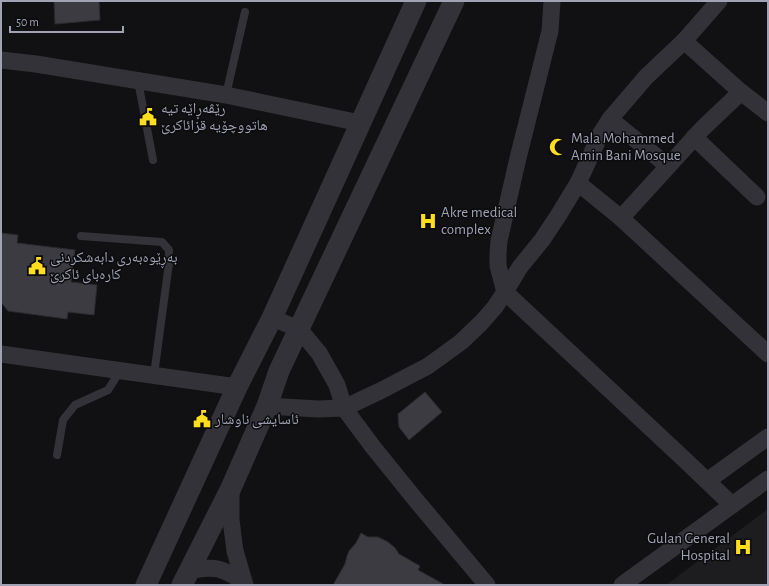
<svg xmlns="http://www.w3.org/2000/svg" width="769" height="586" viewBox="0 0 769 586" font-family="'Alegreya Sans','Noto Naskh Arabic',sans-serif">
  <style>
    .built { fill: #1d1d20 }
    .building { fill: #3b3b41; stroke: #2c2b2f }
    .lines { fill: none; stroke-linecap: round; stroke-linejoin: round }
    .service { stroke: #323238; stroke-width: 8 }
    .minor { stroke: #323238; stroke-width: 17 }
    .tertiary { stroke: #323238; stroke-width: 21 }
    .labels { text-anchor: middle; stroke-width: 3; stroke-linejoin: round; paint-order: stroke }
    .poi-label { font-size: 15px; fill: #a1a3b5; stroke: #0c0c0e; text-anchor: start }
  </style>
  <rect width="100%" height="100%" fill="#111113"/>
  <polygon class="built" points="768,509 768,585 666,585"/>
  <g class="building">
    <polygon points="54,1 99,1 100,20 55,24"/>
    <polygon points="1,233 18,235 17,243 75,250 71,282 97,285 94,315 68,312 67,319 8,311 1,302"/>
    <polygon points="425,392 442,412 409,440 399,427 398,414"/>
    <polygon points="361,533 368,537 378,537 388,542 395,548 399,554 420,566 418,570 445,585 333,585 345,564 347,556 349,551 356,543"/>
  </g>
  <g class="lines">
    <g class="service">
      <polyline points="138,81 153,160"/>
      <polyline points="226,95 245,12"/>
      <polyline points="81,236 162,242 169,250 169,263 154,375"/>
      <polyline points="57,455 63,420 75,405 108,390 120,371"/>
    </g>
    <g class="minor">
      <polyline points="552,1 550,31 518,158 499,241 498,254 498,266 505,292 685,460 732,505"/>
      <polyline points="684,41 741,92 768,113"/>
      <polyline points="1,60 36,64 226,95 360,123"/>
      <polyline points="610,119 668,166"/>
      <polyline points="694,137 757,197"/>
      <polyline points="578,183 621,218 768,354"/>
      <polyline points="621,218 703,128 741,92"/>
      <polyline points="272,318 299,329 319,353 337,385 344,408 373,447 415,499 487,585"/>
      <polyline points="1,354 237,387"/>
      <polyline points="267,406 318,409 344,408 380,391 428,366 461,342 481,323 495,307 505,292 520,267 542,240 558,216 578,183 601,133 610,119 646,77 684,41 719,1"/>
      <polyline points="707,481 768,437"/>
      <polyline points="231,489 231,520 235,551 245,585"/>
      <path d="M 189,571 C 213,565 224,568 243,582"/>
      <polyline points="622,585 768,479"/>
    </g>
    <g class="tertiary">
      <polyline points="146,585 237,387 272,318 416,1"/>
      <polyline points="182,585 231,488 267,406 279,371 454,1"/>
    </g>
  </g>
  <defs>
    <g id="civic-bare" transform="scale(1.38)"><path d="M-.6-6.5H3V-4.5H.6V-3L4-1V1h2V6H-6V1h2V-1L-.6-3ZM-1.2 2.5V6h2.4V2.5Z" fill="#ffde1d" stroke="#0c0c0e" stroke-width="2.5" paint-order="stroke"/></g>
    <g id="mosque-bare" transform="scale(1.38)"><path d="M3.5-4.9A6 6 0 1 0 3.5 4.9A5 5 0 1 1 3.5-4.9Z" fill="#ffde1d" stroke="#0c0c0e" stroke-width="2.5" paint-order="stroke"/></g>
    <g id="hospital-bare" transform="scale(1.38)"><path d="M-5-5h3v3.5h4V-5h3V5h-3V1.5h-4V5h-3Z" fill="#ffde1d" stroke="#0c0c0e" stroke-width="2.5" paint-order="stroke"/></g>
  </defs>
  <g fill-rule="evenodd">
    <use href="#civic-bare" x="148" y="117"/>
    <use href="#mosque-bare" x="558" y="147"/>
    <use href="#hospital-bare" x="428" y="221"/>
    <use href="#civic-bare" x="37" y="266"/>
    <use href="#civic-bare" x="202" y="419"/>
    <use href="#hospital-bare" x="743" y="547"/>
  </g>
  <g class="labels">
    <g class="poi-label">
      <text x="161" y="113">رێڤەڕاێە تیە<tspan x="161" dy="17">هاتووچۆیە قزائاکرێ</tspan></text>
      <text x="571" y="143">Mala Mohammed<tspan x="571" dy="17">Amin Bani Mosque</tspan></text>
      <text x="441" y="217">Akre medical<tspan x="441" dy="17">complex</tspan></text>
      <text x="50" y="262">بەڕێوەبەری دابەشکردنی<tspan x="50" dy="17">کارەبای ئاکرێ</tspan></text>
      <text x="215" y="424">ئاسايشى ناوشار</text>
      <text x="730" y="543" text-anchor="end">Gulan General<tspan x="730" dy="17">Hospital</tspan></text>
    </g>
  </g>
  <rect width="769" height="586" fill="none" stroke="#a1a3b5" stroke-width="4"/>
  <path d="M10 26v6h113v-6" fill="none" stroke="#a1a3b5" stroke-width="2"/>
  <text x="16" y="26" font-size="12" fill="#a1a3b5" stroke="#0c0c0e" stroke-width="3" paint-order="stroke">50 m</text>
</svg>
